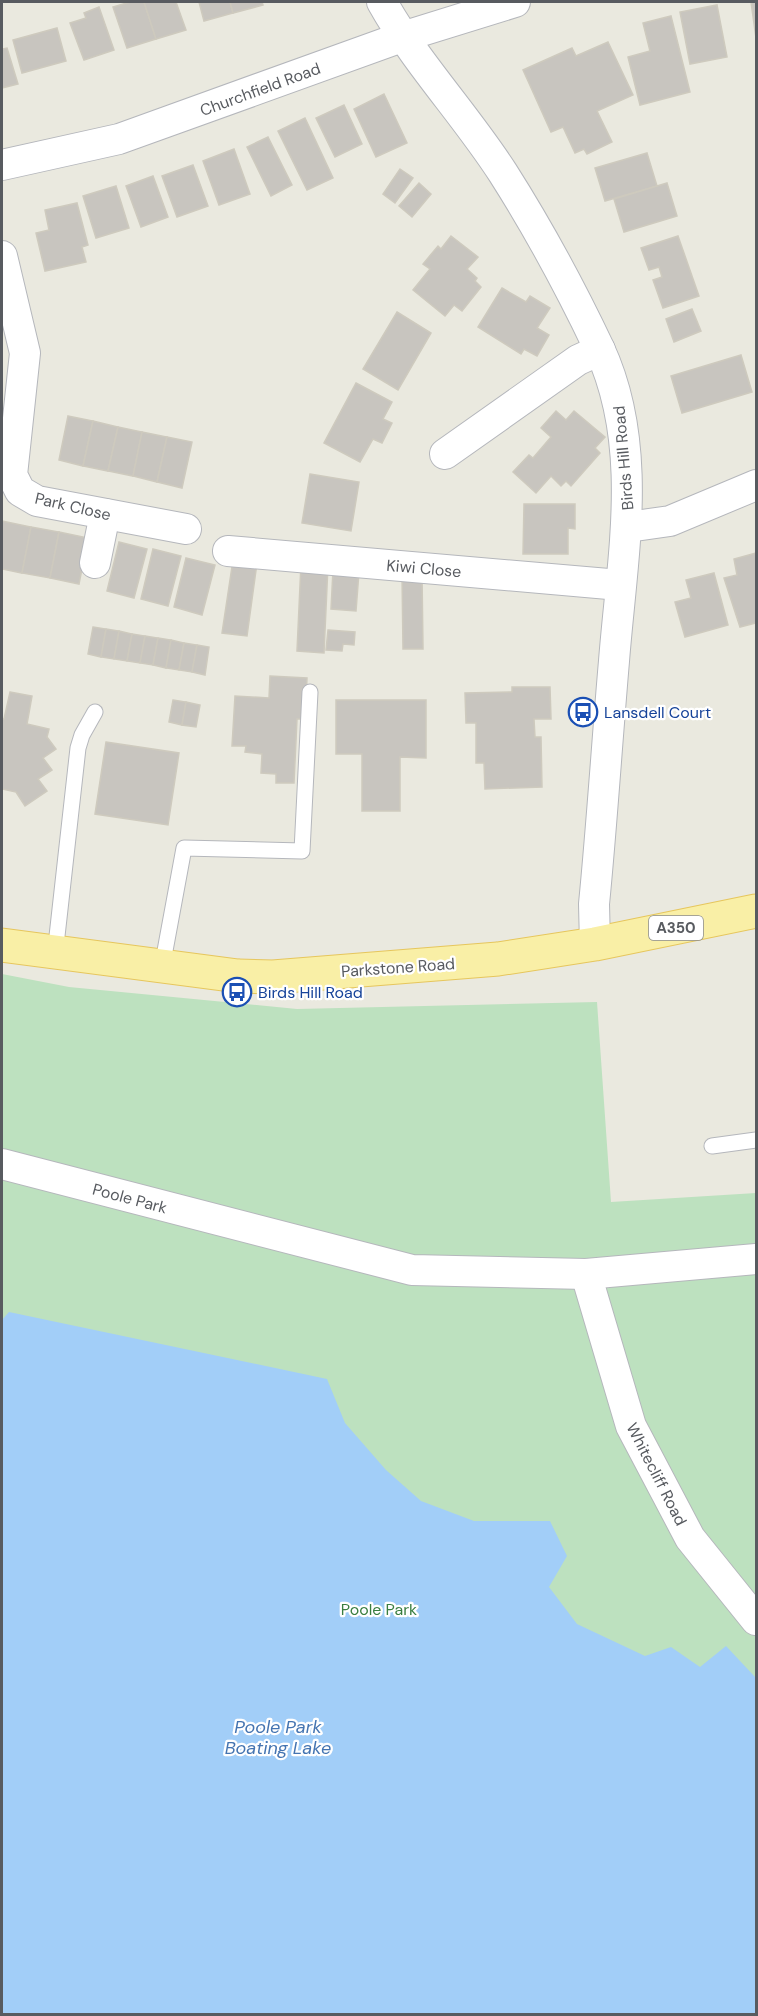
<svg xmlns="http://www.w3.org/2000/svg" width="758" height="2016" viewBox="0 0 758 2016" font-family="'DM Sans',sans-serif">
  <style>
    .green { fill: #bde1bf }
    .water { fill: #a2cef8 }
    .building { fill: #c8c5bf; stroke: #cecabe; stroke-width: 1.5 }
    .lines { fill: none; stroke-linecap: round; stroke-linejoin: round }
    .service-casing { stroke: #b5b7bc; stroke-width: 17 }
    .minor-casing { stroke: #b5b7bc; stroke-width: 32 }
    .primary-casing { stroke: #e6c65d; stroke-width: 35 }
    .service { stroke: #fff; stroke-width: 15 }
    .minor { stroke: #fff; stroke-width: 30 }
    .primary { stroke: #f9efa6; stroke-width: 33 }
    .labels { text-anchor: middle; stroke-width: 4.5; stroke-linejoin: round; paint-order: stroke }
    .shield { fill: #fff; stroke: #8a8c90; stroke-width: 1.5 }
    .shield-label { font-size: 15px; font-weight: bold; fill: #585b60 }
    .street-label { font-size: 16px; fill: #585b60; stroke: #fff }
    .transit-label { font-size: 16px; fill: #164399; stroke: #fff; text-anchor: start }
    .park-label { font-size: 16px; fill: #397e40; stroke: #fff }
    .water-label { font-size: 18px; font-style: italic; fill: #4474b1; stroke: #fff }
  </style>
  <rect width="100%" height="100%" fill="#eae9df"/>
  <polygon class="green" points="2,974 69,987 297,1009 597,1002 611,1202 756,1193 756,2014 2,2014"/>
  <polygon class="water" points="9,1312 327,1379 345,1423 386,1470 421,1501 474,1521 550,1521 567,1556 549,1587 577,1624 645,1656 671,1647 700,1667 726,1646 756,1678 756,2014 2,2014 2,1320"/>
  <g class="building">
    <polygon points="130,2 144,2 156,39 127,48 113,7"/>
    <polygon points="144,2 176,2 186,30 156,39"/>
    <polygon points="199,2 230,2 233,13 204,21"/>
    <polygon points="230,2 262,2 263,5 233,13"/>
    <polygon points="751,2 756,2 756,38"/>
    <polygon points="717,5 727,57 690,64 680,12"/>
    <polygon points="99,7 114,50 84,60 70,23 86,18 84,13"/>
    <polygon points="671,16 690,92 640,105 628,57 650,51 643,23"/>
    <polygon points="57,28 66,61 22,73 13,40"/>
    <polygon points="608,42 633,95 597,111 612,142 587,154 584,149 575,153 563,127 551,132 523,70 572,48 576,56"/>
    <polygon points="7,48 18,84 2,88 2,49"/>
    <polygon points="384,94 407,143 376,157 354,109"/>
    <polygon points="344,105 362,144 335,157 316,118"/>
    <polygon points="305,118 333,178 307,190 278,131"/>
    <polygon points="268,137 292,185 271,196 247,147"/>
    <polygon points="234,149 250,194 219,205 203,161"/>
    <polygon points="647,153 657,186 605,201 595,168"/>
    <polygon points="193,165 208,206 177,217 162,176"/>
    <polygon points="400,169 413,178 395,203 383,194"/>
    <polygon points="153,176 168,217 141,227 126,186"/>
    <polygon points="419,183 431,194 412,217 399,206"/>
    <polygon points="667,183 677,216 624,232 614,199"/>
    <polygon points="116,186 129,228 96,238 83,196"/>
    <polygon points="77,203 88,245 82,247 86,262 45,271 36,233 49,230 45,210"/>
    <polygon points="451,236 478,257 467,269 477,278 475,281 481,287 462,311 454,305 445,316 413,290 430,269 423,264 438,246 441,249"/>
    <polygon points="678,236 699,296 663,308 653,280 662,277 659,267 649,270 641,248"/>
    <polygon points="502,288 526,302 530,296 550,308 537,328 549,335 537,356 524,349 521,354 478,327"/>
    <polygon points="692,309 701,331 674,342 666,319"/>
    <polygon points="397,312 431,333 398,390 363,369"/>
    <polygon points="741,355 752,392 682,413 671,376"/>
    <polygon points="356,383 392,402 383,419 392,423 382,443 373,439 360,462 324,443"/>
    <polygon points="556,411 566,420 574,411 605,437 595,448 600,453 571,486 566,481 561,486 551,476 536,493 513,472 529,455 533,458 551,437 541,428"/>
    <polygon points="68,416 93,421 83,466 59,460"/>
    <polygon points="93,421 118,427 108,471 83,466"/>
    <polygon points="118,427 142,432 133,476 108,471"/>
    <polygon points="142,432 167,437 157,482 133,476"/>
    <polygon points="167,437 192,442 182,488 157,482"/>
    <polygon points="310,474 359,482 351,531 302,523"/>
    <polygon points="524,504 575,504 575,529 568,528 568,554 523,554"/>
    <polygon points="2,521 31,527 22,573 2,569"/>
    <polygon points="31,527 59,532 50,578 22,573"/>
    <polygon points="59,532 88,538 79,584 50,578"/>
    <polygon points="119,542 147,549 134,598 107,591"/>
    <polygon points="153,549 181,556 168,606 141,599"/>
    <polygon points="756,553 756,623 740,627 724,578 737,575 734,559"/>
    <polygon points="186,558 215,565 202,615 174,607"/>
    <polygon points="233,560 257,563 247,636 222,633"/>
    <polygon points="301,564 328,565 324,653 297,651"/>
    <polygon points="333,570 359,572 356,611 331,609"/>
    <polygon points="714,573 728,625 685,637 675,602 691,598 686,580"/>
    <polygon points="402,574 422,574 423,649 403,649"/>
    <polygon points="93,627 106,629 101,657 88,654"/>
    <polygon points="106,629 119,631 114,659 101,657"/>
    <polygon points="328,630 355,632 354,645 343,644 342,651 326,650"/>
    <polygon points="119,631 132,634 127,661 114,659"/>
    <polygon points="132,634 145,636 140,663 127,661"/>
    <polygon points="145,636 158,638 153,665 140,663"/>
    <polygon points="158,638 171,640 166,668 153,665"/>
    <polygon points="171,640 184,643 179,670 166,668"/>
    <polygon points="184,643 197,645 192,672 179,670"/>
    <polygon points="197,645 209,647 205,675 192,672"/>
    <polygon points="270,676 307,678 305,719 297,719 294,783 276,783 276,774 261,773 262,754 245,752 246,746 232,746 235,696 269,698"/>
    <polygon points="512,687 550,687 551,719 534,719 535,737 541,737 542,787 485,789 484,763 476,763 476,723 466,723 465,693 512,692"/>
    <polygon points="10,692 32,696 27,724 49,729 47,737 56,749 43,758 52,770 38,779 47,791 25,806 16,792 2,789 2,719 4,719"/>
    <polygon points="173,700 186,702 182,725 169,722"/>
    <polygon points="336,700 426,700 426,758 400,757 400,811 362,811 362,754 336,754"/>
    <polygon points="186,702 200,705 196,727 182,725"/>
    <polygon points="106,742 179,753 168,825 95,814"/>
  </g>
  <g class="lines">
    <g class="service-casing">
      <g id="service">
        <polyline points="55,954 78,748 82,735 95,712"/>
        <polyline points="162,967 184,848 302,851 310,692"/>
        <polyline points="712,1146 756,1140"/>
      </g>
    </g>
    <g class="minor-casing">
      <g id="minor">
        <path d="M 382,2 C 416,63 465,114 503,173 C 538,228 571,289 599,348 C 645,446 622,557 614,661 C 607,742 602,823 594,904 L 595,944"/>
        <polyline points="2,165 119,139 402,37 515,2"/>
        <polyline points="2,256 25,353 12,475 20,491 37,501 186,529"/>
        <polyline points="445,454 578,360 600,350"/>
        <polyline points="628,527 670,521 756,485"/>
        <polyline points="228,551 620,585"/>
        <polyline points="95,563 105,514"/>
        <polyline points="2,1164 412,1270 586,1274 756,1259"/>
        <polyline points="586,1274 631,1426 690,1538 756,1620"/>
      </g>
    </g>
    <g class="primary-casing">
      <polyline id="primary" points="2,945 238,976 273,977 498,959 595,944 756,911"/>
    </g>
    <use href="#service" class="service"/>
    <use href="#minor" class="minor"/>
    <use href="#primary" class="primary"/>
  </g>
  <defs>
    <g id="bus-ring" transform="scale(1.5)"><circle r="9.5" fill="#fff" stroke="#1a4fb4" stroke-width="1.5"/><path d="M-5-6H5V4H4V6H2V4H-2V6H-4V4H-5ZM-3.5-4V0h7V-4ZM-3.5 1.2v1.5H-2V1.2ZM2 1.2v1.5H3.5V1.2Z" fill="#1a4fb4"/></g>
  </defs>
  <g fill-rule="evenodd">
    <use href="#bus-ring" x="583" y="712"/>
    <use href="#bus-ring" x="237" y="992"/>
  </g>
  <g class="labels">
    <rect class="shield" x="649" y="916" width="54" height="24" rx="4.5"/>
    <g class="shield-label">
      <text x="676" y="933">A350</text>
    </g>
    <g class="street-label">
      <text transform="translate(260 89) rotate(-20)" y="6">Churchfield Road</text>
      <text transform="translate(623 458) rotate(-95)" y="6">Birds Hill Road</text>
      <text transform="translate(73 506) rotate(13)" y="6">Park Close</text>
      <text transform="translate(424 568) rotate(5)" y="6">Kiwi Close</text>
      <text transform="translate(398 967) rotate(-4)" y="6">Parkstone Road</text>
      <text transform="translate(130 1198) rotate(15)" y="6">Poole Park</text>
      <text transform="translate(657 1474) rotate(63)" y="6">Whitecliff Road</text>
    </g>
    <g class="transit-label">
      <text x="604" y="718">Lansdell Court</text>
      <text x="258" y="998">Birds Hill Road</text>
    </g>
    <g class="park-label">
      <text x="379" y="1615">Poole Park</text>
    </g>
    <g class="water-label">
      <text x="278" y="1733">Poole Park<tspan x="278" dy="21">Boating Lake</tspan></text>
    </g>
  </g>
  <rect width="758" height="2016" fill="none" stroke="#585b60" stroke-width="6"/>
</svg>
